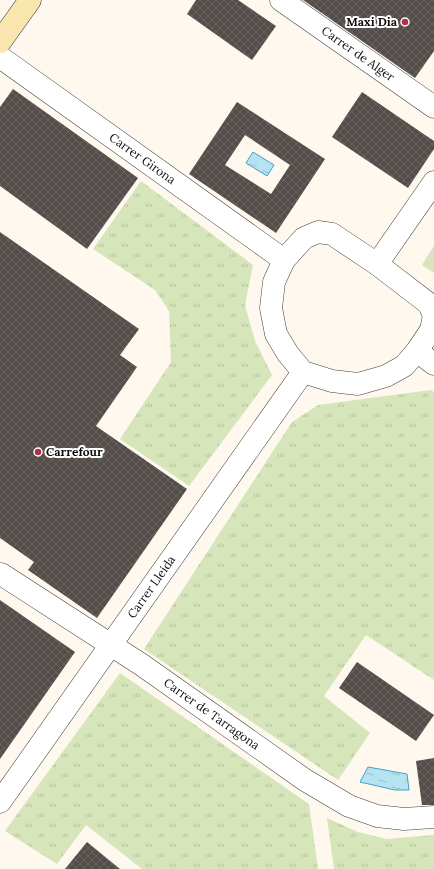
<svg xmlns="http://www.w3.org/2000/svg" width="434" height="869" viewBox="0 0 434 869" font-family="Lora,serif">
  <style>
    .grass { fill: url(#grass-tufts) }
    .water { fill: url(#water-ripples); stroke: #43a1c2 }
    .building { fill: url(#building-cross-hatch); fill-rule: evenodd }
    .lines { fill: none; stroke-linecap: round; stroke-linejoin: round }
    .street-casing { stroke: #404040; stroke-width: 23 }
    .secondary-casing { stroke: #2f2f2f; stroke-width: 23 }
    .street { stroke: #fff; stroke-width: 22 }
    .secondary { stroke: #f9e6ae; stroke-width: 22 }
    .poi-dot { fill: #b23047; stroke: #fff; stroke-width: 1.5 }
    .labels { text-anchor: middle; stroke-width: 4; stroke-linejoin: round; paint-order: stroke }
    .poi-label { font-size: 12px; font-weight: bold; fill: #0d0d0d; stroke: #fff; text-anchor: end }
    .street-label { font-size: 12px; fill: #0d0d0d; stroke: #fff }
  </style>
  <defs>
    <pattern id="grass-tufts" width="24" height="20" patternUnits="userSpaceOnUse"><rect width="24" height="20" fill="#d6e5ba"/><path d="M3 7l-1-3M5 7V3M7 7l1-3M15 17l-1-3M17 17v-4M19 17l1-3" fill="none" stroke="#b6c39f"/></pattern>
    <pattern id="water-ripples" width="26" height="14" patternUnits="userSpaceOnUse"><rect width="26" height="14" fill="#b6e3f1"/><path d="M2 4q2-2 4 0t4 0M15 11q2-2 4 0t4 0" fill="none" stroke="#9bc2cd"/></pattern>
    <pattern id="building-cross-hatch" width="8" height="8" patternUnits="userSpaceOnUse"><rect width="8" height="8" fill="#544d4a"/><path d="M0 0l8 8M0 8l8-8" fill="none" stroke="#686260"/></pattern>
  </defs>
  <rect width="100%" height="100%" fill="#fef8ee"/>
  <g class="grass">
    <polygon points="141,181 253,265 245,305 255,341 272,375 189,486 120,439 171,362 169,311 155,290 93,249"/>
    <polygon points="434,246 434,273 422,265"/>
    <polygon points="431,390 434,392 434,680 366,635 324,696 370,733 338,780 144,649 292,422 318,405"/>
    <polygon points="120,673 309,804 318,869 142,869 86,825 57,864 5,831"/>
    <polygon points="327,818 358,832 386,839 434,835 434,869 334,869"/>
  </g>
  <g class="water">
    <polygon points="253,152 274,165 267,176 246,163"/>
    <polygon points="368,767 407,774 409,790 395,790 360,782"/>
  </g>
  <g class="building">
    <polygon points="196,0 238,0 276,26 252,60 187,14"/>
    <polygon points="303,0 434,0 434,51 415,78"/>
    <polygon points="13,89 138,178 87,249 0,186 0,107"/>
    <polygon points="362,92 434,141 434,149 408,188 332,137"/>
    <path d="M 237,102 L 325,159 L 276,233 L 189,174 ZM 245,135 L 290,165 L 271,194 L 225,165 Z"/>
    <polygon points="0,232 139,329 120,355 137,367 96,426 187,489 97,618 28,570 34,562 0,538"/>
    <polygon points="0,600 75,652 0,759"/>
    <polygon points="357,662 434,715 416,741 339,688"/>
    <polygon points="434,758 434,805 422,805 416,761"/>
    <polygon points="87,842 120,869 65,869"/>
  </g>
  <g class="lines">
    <g class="street-casing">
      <g id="street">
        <path id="s1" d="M 281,0 L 434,107"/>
        <path id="s2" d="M 0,57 L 284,260"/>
        <polygon points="318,232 332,234 377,264 429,304 434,316 431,330 417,351 404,366 386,376 358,384 332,381 303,372 288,354 276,334 271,308 274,282 284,260 304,238"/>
        <polyline points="377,264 434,182"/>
        <polyline points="417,351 434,364"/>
        <path id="s3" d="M 1,574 L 142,665 L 305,780 L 349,806 L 377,816 L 404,819 L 434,817"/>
        <path id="s4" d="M 0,802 L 303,372"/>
      </g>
    </g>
    <g class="secondary-casing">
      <polyline id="secondary" points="0,42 30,0"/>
    </g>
    <use href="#street" class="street"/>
    <use href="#secondary" class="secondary"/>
  </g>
  <g class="poi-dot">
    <circle cx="405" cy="22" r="4"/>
    <circle cx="38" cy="452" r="4"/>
  </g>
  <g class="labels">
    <g class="poi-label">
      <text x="397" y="26">Maxi Dia</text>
      <text x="46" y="456" text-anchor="start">Carrefour</text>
    </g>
    <g class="street-label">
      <text dy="4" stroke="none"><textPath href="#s1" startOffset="94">Carrer de Alger</textPath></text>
      <text dy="4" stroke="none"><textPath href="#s2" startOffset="175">Carrer Girona</textPath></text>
      <text dy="4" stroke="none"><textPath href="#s4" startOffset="263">Carrer Lleida</textPath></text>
      <text dy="4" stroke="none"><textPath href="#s3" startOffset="253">Carrer de Tarragona</textPath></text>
    </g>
  </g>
</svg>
